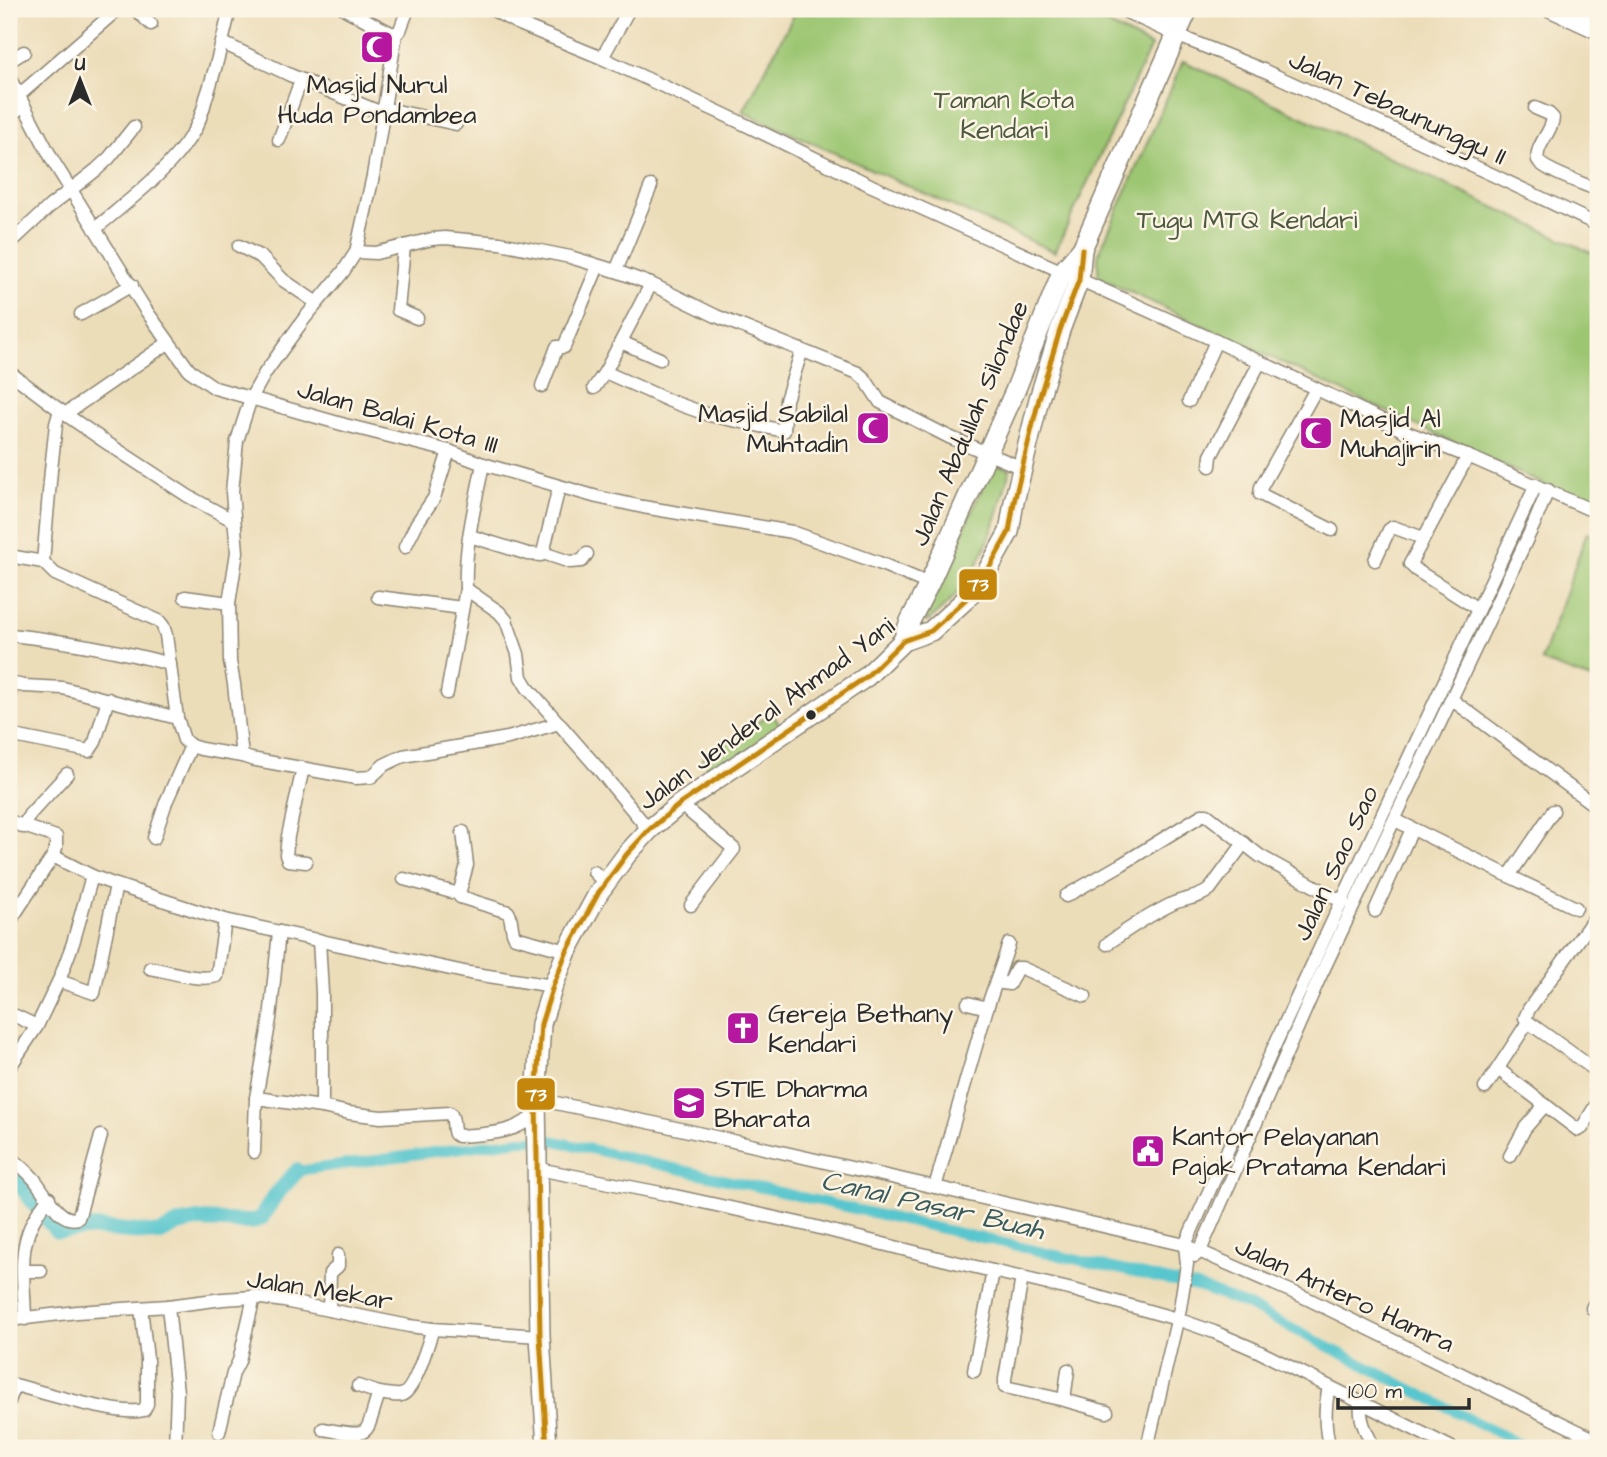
<svg xmlns="http://www.w3.org/2000/svg" width="1607" height="1457" viewBox="0 0 1607 1457" font-family="'Architects Daughter',sans-serif">
  <style>
    .green { fill: #9cc672; stroke: #64784e; stroke-width: 2 }
    .lines { fill: none; stroke-linecap: round; stroke-linejoin: round }
    .canal { stroke: #59c6ce; stroke-width: 10 }
    .river { stroke: #59c6ce; stroke-width: 16 }
    .minor-casing { stroke: #8c8472; stroke-width: 15 }
    .highway-casing { stroke: #8c8472; stroke-width: 22 }
    .minor { stroke: #fff; stroke-width: 12 }
    .highway { stroke: #fff; stroke-width: 19 }
    .bus-1-casing { stroke: #fcf5e5; stroke-width: 10 }
    .bus-1 { stroke: #c4870b; stroke-width: 5 }
    .bus-dot { fill: #2b2b2b; stroke: #fcf5e5; stroke-width: 2.5 }
    .labels { text-anchor: middle; stroke-width: 5; stroke-linejoin: round; paint-order: stroke }
    .poi-label { font-size: 26px; fill: #2b2b2b; stroke: #fcf5e5; text-anchor: start }
    .park-label { font-size: 26px; fill: #4d5a40; stroke: #fcf5e5 }
    .street-label { font-size: 26px; fill: #2b2b2b; stroke: #fcf5e5 }
    .water-label { font-size: 28px; font-style: italic; fill: #395a5c; stroke: #fcf5e5 }
    .line-badge { stroke: #fcf5e5; stroke-width: 2.5 }
    .badge-label { font-size: 19px; text-anchor: middle; font-weight: bold; fill: #fff }
  </style>
  <rect width="100%" height="100%" fill="#fcf5e5"/>
  <filter id="ink" filterUnits="userSpaceOnUse"><feTurbulence type="fractalNoise" baseFrequency=".0143" numOctaves="2"/><feDisplacementMap in="SourceGraphic" scale="14" xChannelSelector="R" yChannelSelector="G"/><feConvolveMatrix kernelMatrix="1 2 1 2 8 2 1 2 1" color-interpolation-filters="sRGB"/></filter>
  <filter id="wash" filterUnits="userSpaceOnUse"><feTurbulence type="fractalNoise" baseFrequency=".00686" numOctaves="4" result="noise"/><feDisplacementMap in="SourceGraphic" scale="28" xChannelSelector="R" yChannelSelector="G"/><feGaussianBlur stdDeviation="1.57" result="paint"/><feColorMatrix in="noise" values="0 0 0 0 0 0 0 0 0 0 0 0 0 0 0 0 0 1.4 0 .05"/><feComposite in="paint" operator="in"/></filter>
  <g filter="url(#wash)">
    <rect width="100%" height="100%" fill="#ecddb9"/>
    <g class="green">
      <polygon points="797,9 1078,9 1151,46 1055,252 743,112"/>
      <polygon points="1183,61 1598,256 1598,508 1551,488 1098,277 1098,255"/>
      <path d="M 993,464 L 1010,469 C 998,515 986,564 952,599 C 945,607 936,614 927,622 L 926,619 L 935,593 Z"/>
      <polygon points="1587,532 1598,538 1598,682 1541,661"/>
      <polygon points="771,713 784,729 714,777 702,759"/>
    </g>
    <g class="lines">
      <polyline class="canal" points="297,1171 520,1140 551,1140 1201,1288 1244,1304 1527,1448"/>
      <path class="river" d="M 9,1173 C 27,1191 39,1212 57,1231 L 97,1228 L 159,1234 L 178,1224 L 197,1220 L 251,1222 L 261,1218 L 274,1197 L 297,1171"/>
    </g>
  </g>
  <g filter="url(#ink)">
    <g class="lines">
      <g class="minor-casing">
        <g id="minor">
          <polyline points="135,9 151,24"/>
          <polyline points="345,9 391,33 396,34"/>
          <polyline points="408,9 400,30 396,34 373,176 356,252 343,272 304,319 265,373 251,398 237,441 232,492 237,552 229,603 230,662 234,684 242,756 251,759 356,778 371,777 384,765 403,756 508,738 559,723"/>
          <polyline points="491,9 517,23 602,58 721,113 872,186 1216,341 1409,433 1477,460 1598,513"/>
          <polyline points="1120,9 1176,35 1263,70 1493,175 1598,225"/>
          <polyline points="1140,9 1180,26"/>
          <polyline points="1546,9 1598,33"/>
          <polyline points="1571,9 1598,21"/>
          <polyline points="223,43 290,75 382,113"/>
          <polyline points="602,58 629,9"/>
          <polyline points="9,61 24,52"/>
          <polyline points="9,77 53,161 145,309 189,370 215,388 345,425 449,451 483,464 597,497 643,507 792,532 879,563 929,584"/>
          <polyline points="18,96 118,9"/>
          <polyline points="383,108 456,124"/>
          <path d="M 1535,108 L 1549,114 L 1553,118 C 1552,129 1543,138 1539,149 C 1538,151 1537,157 1538,160 C 1542,170 1587,185 1598,190"/>
          <polyline points="9,117 23,105"/>
          <polyline points="279,140 301,80"/>
          <path d="M 95,229 C 129,200 168,172 192,134 C 199,123 203,111 206,98 C 216,69 223,39 230,9"/>
          <polyline points="9,244 50,206 96,170 109,158 134,127"/>
          <polyline points="239,246 261,257 283,280 317,303"/>
          <polyline points="404,246 398,310 417,318"/>
          <polyline points="356,252 376,253 432,239 445,238 500,243 570,257 616,271 651,284 716,316 858,373 865,379 880,402 949,437 1022,468"/>
          <polyline points="616,271 651,186"/>
          <polyline points="81,314 132,285"/>
          <polyline points="621,342 660,359"/>
          <polyline points="9,372 65,414 107,443 188,496 234,521"/>
          <polyline points="605,372 670,401 709,415 784,431 786,400 802,350"/>
          <polyline points="542,386 557,347 564,347 598,266"/>
          <polyline points="594,388 605,372 651,284"/>
          <polyline points="1316,389 1261,487 1260,494 1332,530"/>
          <polyline points="1189,401 1216,341"/>
          <polyline points="65,414 168,343"/>
          <polyline points="1468,456 1410,564 1416,570 1478,609"/>
          <path d="M 483,464 C 475,505 464,547 466,589 L 499,612 L 506,620 L 518,654 L 521,677 L 527,687 L 596,766 L 649,830"/>
          <polyline points="1210,466 1211,456 1260,362"/>
          <polyline points="470,536 528,554 541,555 543,553 559,487"/>
          <polyline points="405,547 417,523 434,498 449,451"/>
          <polyline points="543,553 570,562 582,561 587,554"/>
          <polyline points="9,556 43,562 51,470 56,424 60,410"/>
          <polyline points="1375,560 1389,530 1393,527 1423,538"/>
          <polyline points="43,562 55,574 159,621 163,626 166,635 177,718 184,740 191,746 201,749 242,756"/>
          <polyline points="185,597 229,603"/>
          <polyline points="378,597 462,608"/>
          <path d="M 11,635 C 65,641 118,650 170,664"/>
          <polyline points="9,683 24,686 63,688 177,718"/>
          <polyline points="447,693 466,589"/>
          <polyline points="1451,699 1598,808"/>
          <polyline points="9,701 11,684"/>
          <polyline points="9,735 89,751 95,742 108,699"/>
          <polyline points="303,768 288,836 286,855 288,860 306,862"/>
          <polyline points="680,804 734,849 691,905"/>
          <polyline points="1395,820 1509,876 1553,811"/>
          <polyline points="9,821 56,837 56,848 53,856 92,876 116,885 225,920 469,973 553,986"/>
          <polyline points="23,827 30,814 67,774"/>
          <path d="M 463,832 L 467,865 L 459,894 L 460,897 L 508,912 C 513,920 510,929 515,937 L 567,951"/>
          <polyline points="154,838 166,802 191,746"/>
          <polyline points="594,872 605,883"/>
          <polyline points="1509,876 1576,908"/>
          <polyline points="404,879 459,894"/>
          <polyline points="1066,896 1122,864 1202,815 1207,815 1260,856 1343,902"/>
          <polyline points="1375,911 1412,829"/>
          <polyline points="1598,913 1529,1009 1525,1018 1528,1022 1598,1072"/>
          <polyline points="9,925 14,915 53,856"/>
          <polyline points="279,932 270,1019 256,1098 322,1107 322,993 319,940"/>
          <path d="M 1107,944 C 1128,929 1151,914 1174,903 C 1187,898 1200,898 1210,889 L 1244,843"/>
          <path d="M 150,968 C 169,971 199,982 217,976 L 225,920"/>
          <polyline points="59,981 94,993 116,885"/>
          <polyline points="996,982 1009,984 1017,968 1022,968 1085,996"/>
          <polyline points="968,1003 987,1008"/>
          <polyline points="9,1013 37,1026 60,978 73,943 92,876"/>
          <polyline points="9,1068 37,1026"/>
          <polyline points="1498,1069 1578,1130 1582,1128 1598,1102"/>
          <polyline points="1485,1088 1528,1022"/>
          <polyline points="536,1099 658,1124 935,1187 1185,1245 1304,1297 1598,1441"/>
          <path d="M 322,1107 L 349,1113 L 381,1117 L 450,1113 C 455,1119 452,1128 455,1134 L 458,1136 C 485,1134 518,1134 536,1113"/>
          <polyline points="254,1152 256,1098"/>
          <polyline points="1510,1156 1525,1128 1545,1105"/>
          <path d="M 9,1157 C 18,1163 27,1171 34,1179 C 45,1192 59,1224 78,1218 L 80,1212 L 101,1136"/>
          <polyline points="538,1169 666,1194 812,1226 942,1259 1077,1291 1177,1319 1214,1332 1256,1350 1452,1448"/>
          <polyline points="935,1187 987,1008 1009,944"/>
          <polyline points="1195,1256 1200,1251 1318,981 1534,524 1548,490"/>
          <polyline points="23,1271 41,1271"/>
          <polyline points="1022,1277 1005,1379 1005,1387 1064,1400 1107,1412"/>
          <polyline points="168,1306 177,1392 175,1448"/>
          <polyline points="1592,1308 1598,1297"/>
          <polyline points="329,1310 330,1273 338,1266 338,1255"/>
          <path d="M 25,1319 C 24,1271 14,1238 49,1198"/>
          <polyline points="9,1320 77,1312 168,1306 223,1299 254,1297 284,1301 409,1326 433,1329 540,1336"/>
          <polyline points="974,1371 993,1271"/>
          <polyline points="358,1386 379,1393"/>
          <path d="M 1329,1387 C 1324,1409 1324,1427 1330,1448"/>
          <polyline points="1064,1400 1068,1370"/>
          <path d="M 9,1401 L 15,1385 C 42,1392 121,1417 144,1410 L 147,1404 L 147,1359 L 141,1308"/>
          <path d="M 1361,1404 C 1359,1421 1367,1433 1374,1448"/>
          <path d="M 323,1429 C 374,1438 364,1437 379,1393 C 386,1394 395,1396 401,1395 C 415,1392 428,1342 433,1329"/>
          <polyline points="219,1432 233,1373 239,1361 254,1297"/>
          <polyline points="1147,1448 1180,1308 1187,1264 1185,1245 1272,1051 1536,485"/>
        </g>
      </g>
      <g class="highway-casing">
        <g id="highway">
          <polyline points="903,641 910,621 929,584 1015,391 1062,272 1082,249 1188,9"/>
          <polyline points="547,1448 540,1336 536,1099 541,1024 553,986 567,951 599,892 627,854 649,830 680,804 866,677 903,641 931,631 965,600 983,579 1009,532 1014,502 1039,399 1060,330 1079,280 1082,249"/>
        </g>
      </g>
      <use href="#minor" class="minor"/>
      <use href="#highway" class="highway"/>
      <g class="bus-1-casing">
        <polyline id="bus-1" points="547,1448 540,1336 536,1099 541,1024 553,986 567,951 599,892 627,854 649,830 680,804 866,677 903,641 931,631 965,600 983,579 1009,532 1014,502 1039,399 1060,330 1079,280 1082,249"/>
      </g>
      <use href="#bus-1" class="bus-1"/>
    </g>
  </g>
  <defs>
    <g id="mosque-square" transform="scale(1.75)"><rect x="-9" y="-9" width="18" height="18" rx="4" fill="#b5179e" stroke="#fcf5e5"/><path d="M3.5-4.9A6 6 0 1 0 3.5 4.9A5 5 0 1 1 3.5-4.9Z" fill="#fff"/></g>
    <g id="church-square" transform="scale(1.75)"><rect x="-9" y="-9" width="18" height="18" rx="4" fill="#b5179e" stroke="#fcf5e5"/><path d="M-1.2-6h2.4v3.5h3.3v2.4h-3.3V6h-2.4V-.1h-3.3v-2.4h3.3Z" fill="#fff"/></g>
    <g id="university-square" transform="scale(1.75)"><rect x="-9" y="-9" width="18" height="18" rx="4" fill="#b5179e" stroke="#fcf5e5"/><path d="M0-5L7-2L0 1L-7-2ZM-4 1L0 2.5L4 1V4Q0 6-4 4Z" fill="#fff"/></g>
    <g id="civic-square" transform="scale(1.75)"><rect x="-9" y="-9" width="18" height="18" rx="4" fill="#b5179e" stroke="#fcf5e5"/><path d="M-.6-6.5H3V-4.5H.6V-3L4-1V1h2V6H-6V1h2V-1L-.6-3ZM-1.2 2.5V6h2.4V2.5Z" fill="#fff"/></g>
  </defs>
  <g fill-rule="evenodd">
    <use href="#mosque-square" x="377" y="47"/>
    <use href="#mosque-square" x="873" y="428"/>
    <use href="#mosque-square" x="1316" y="433"/>
    <use href="#church-square" x="743" y="1028"/>
    <use href="#university-square" x="689" y="1103"/>
    <use href="#civic-square" x="1148" y="1151"/>
  </g>
  <circle class="bus-dot" cx="811" cy="715" r="6"/>
  <g class="labels">
    <g class="poi-label">
      <text x="377" y="93" text-anchor="middle">Masjid Nurul<tspan x="377" dy="30">Huda Pondambea</tspan></text>
      <text x="848" y="422" text-anchor="end">Masjid Sabilal<tspan x="848" dy="30">Muhtadin</tspan></text>
      <text x="1340" y="427">Masjid Al<tspan x="1340" dy="30">Muhajirin</tspan></text>
      <text x="768" y="1022">Gereja Bethany<tspan x="768" dy="30">Kendari</tspan></text>
      <text x="714" y="1097">STIE Dharma<tspan x="714" dy="30">Bharata</tspan></text>
      <text x="1172" y="1145">Kantor Pelayanan<tspan x="1172" dy="30">Pajak Pratama Kendari</tspan></text>
    </g>
    <g class="park-label">
      <text x="1004" y="108">Taman Kota<tspan x="1004" dy="30">Kendari</tspan></text>
      <text x="1247" y="228">Tugu MTQ Kendari</text>
    </g>
    <g class="street-label">
      <text transform="translate(1398 107) rotate(25)" y="9">Jalan Tebaununggu II</text>
      <text transform="translate(398 416) rotate(16)" y="9">Jalan Balai Kota III</text>
      <text transform="translate(969 423) rotate(-67)" y="9">Jalan Abdullah Silondae</text>
      <text transform="translate(766 713) rotate(-36)" y="9">Jalan Jenderal Ahmad Yani</text>
      <text transform="translate(1335 863) rotate(-65)" y="9">Jalan Sao Sao</text>
      <text transform="translate(320 1289) rotate(9)" y="9">Jalan Mekar</text>
      <text transform="translate(1345 1294) rotate(25)" y="9">Jalan Antero Hamra</text>
    </g>
    <g class="water-label">
      <text transform="translate(933 1204) rotate(13)" y="10">Canal Pasar Buah</text>
    </g>
  </g>
  <g class="line-badge">
    <rect x="958" y="568" width="40" height="33" rx="7" fill="#c4870b"/>
    <rect x="516" y="1077" width="40" height="34" rx="7" fill="#c4870b"/>
  </g>
  <g class="badge-label">
    <text x="978" y="591">73</text>
    <text x="536" y="1101">73</text>
  </g>
  <rect width="1607" height="1457" fill="none" stroke="#fcf5e5" stroke-width="35"/>
  <g transform="translate(80 80)" stroke="#fcf5e5" stroke-width="5" paint-order="stroke">
  <path d="M0-5L12 26L0 18L-12 26Z" fill="#2b2b2b"/>
  <text y="-10" font-size="19" font-weight="bold" text-anchor="middle" fill="#2b2b2b">U</text>
  </g>
  <path d="M1338 1398v10h131v-10" fill="none" stroke="#2b2b2b" stroke-width="3.5"/>
  <text x="1348" y="1398" font-size="21" fill="#2b2b2b" stroke="#fcf5e5" stroke-width="5" paint-order="stroke">100 m</text>
</svg>
